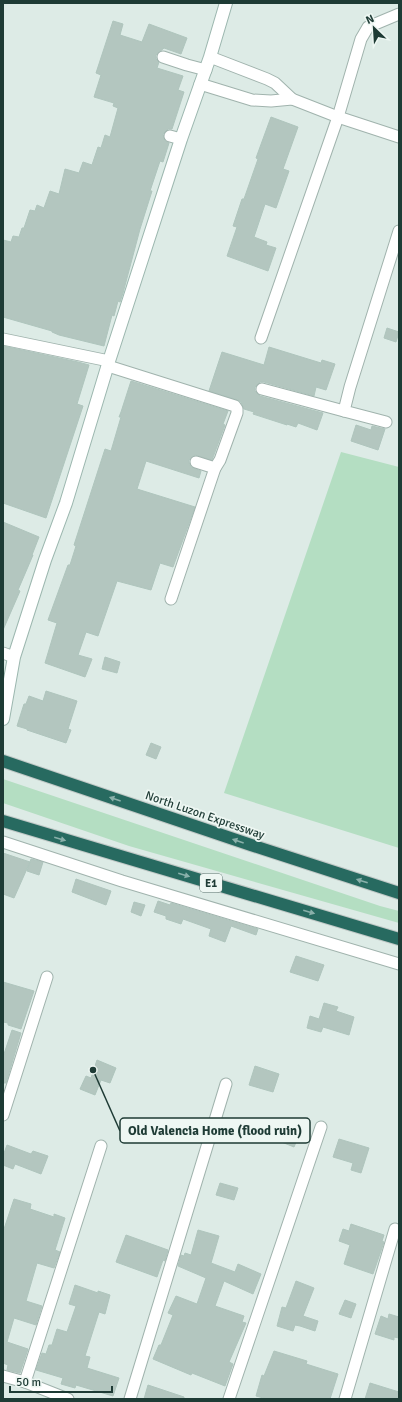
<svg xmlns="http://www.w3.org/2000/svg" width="402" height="1402" viewBox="0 0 402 1402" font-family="Signika,sans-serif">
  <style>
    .green { fill: #b4dec2 }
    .building { fill: #b3c6bf; stroke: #afc5bd }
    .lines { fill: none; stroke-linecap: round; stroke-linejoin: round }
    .street-casing { stroke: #a0b3ad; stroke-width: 13 }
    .secondary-casing { stroke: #9cb7af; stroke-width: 14 }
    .highway-casing { stroke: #c0c8c6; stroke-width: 14 }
    .street { stroke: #fff; stroke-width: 11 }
    .secondary { stroke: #fff; stroke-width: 12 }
    .highway { stroke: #276a60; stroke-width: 12 }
    .oneway { fill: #8ab0aa }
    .labels { text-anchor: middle; stroke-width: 3.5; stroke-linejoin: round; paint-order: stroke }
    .shield { fill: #eef7f3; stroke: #5c736e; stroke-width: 1 }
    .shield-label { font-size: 11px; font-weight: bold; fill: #1e3b35 }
    .street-label { font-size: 12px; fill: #1e3b35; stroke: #eef7f3 }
    .leader { fill: none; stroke: #1e3b35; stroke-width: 1.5 }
    .callout-dot { fill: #1e3b35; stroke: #eef7f3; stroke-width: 1.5 }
    .callout { fill: #eef7f3; stroke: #1e3b35; stroke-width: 1.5 }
    .callout-label { font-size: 13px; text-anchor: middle; font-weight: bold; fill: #1e3b35 }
  </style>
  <rect width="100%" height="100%" fill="#ddebe6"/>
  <g class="green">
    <polygon points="341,452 399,467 399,848 224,793"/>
    <polygon points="3,779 380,906 399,911 399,923 129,846 3,803"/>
  </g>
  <g class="building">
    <polygon points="113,21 123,24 120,35 142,42 149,24 187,38 181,54 164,48 156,55 156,59 159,62 157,68 183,76 178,90 184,92 172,129 168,129 163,134 165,141 169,143 163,162 160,161 150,191 152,191 140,229 123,293 120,302 118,301 114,316 112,315 104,346 59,335 52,332 52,331 3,317 3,240 11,242 13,236 19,237 22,228 24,228 30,210 35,211 37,205 44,208 50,191 59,194 65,169 79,173 83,162 92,165 98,147 101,148 105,135 110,137 118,108 113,106 114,103 94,97 101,75 96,73"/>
    <polygon points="271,117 298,127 283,169 289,171 276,208 265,204 254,237 267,242 266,245 276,248 268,271 227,256 237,227 233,226 242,199 244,199 258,159 256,158"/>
    <polygon points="387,328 399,332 396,342 384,338"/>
    <polygon points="3,346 78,362 89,365 77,404 83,406 46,518 3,503"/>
    <polygon points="269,347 321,363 322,360 335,364 326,390 316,387 314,396 264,382 260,382 255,387 255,391 260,396 323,413 317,430 298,423 296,427 287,424 287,425 253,414 254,412 244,409 241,402 238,400 209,391 222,352 264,365"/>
    <polygon points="131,381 228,411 223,424 225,425 212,460 195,455 189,460 189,463 191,467 201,471 199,478 146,461 137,489 195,507 173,567 160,563 151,590 117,581 98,636 86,632 78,655 92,659 85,677 45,663 57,623 48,620 68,565 70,565 76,546 74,545 105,449 111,451 121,417 119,417 121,412"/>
    <polygon points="356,425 371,430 372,426 385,429 378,450 351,441"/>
    <polygon points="3,522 39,537 32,555 33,555 18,590 20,591 3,630"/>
    <polygon points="105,657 120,662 117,673 102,669"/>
    <polygon points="46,691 77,701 68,729 71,730 66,743 27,730 27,729 17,726 24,704 26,704 29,696 43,701"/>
    <polygon points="151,743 161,747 156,759 146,755"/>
    <polygon points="3,853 30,862 31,859 43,862 39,875 27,871 30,862 14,898 3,894"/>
    <polygon points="76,879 111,891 106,905 72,892"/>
    <polygon points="158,901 170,905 171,903 258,929 256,935 231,926 225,942 209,936 211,929 183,919 181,924 166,919 166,916 154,912"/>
    <polygon points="134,902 145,905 141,916 131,912"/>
    <polygon points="296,956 324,965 318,981 290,972"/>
    <polygon points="3,982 34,991 21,1029 8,1025 8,1023 3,1022"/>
    <polygon points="324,1003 338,1007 336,1011 354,1017 349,1035 323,1027 321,1032 307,1028 310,1016 319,1019"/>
    <polygon points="12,1030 21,1033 6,1083 3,1083 3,1057"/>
    <polygon points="97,1060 116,1068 110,1083 101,1080 95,1095 80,1089 86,1076 91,1078"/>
    <polygon points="255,1066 279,1074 273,1092 249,1085"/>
    <polygon points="285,1126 300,1133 294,1147 279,1141"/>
    <polygon points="339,1139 369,1148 361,1173 351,1170 353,1163 333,1157"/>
    <polygon points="7,1145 31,1154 33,1151 48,1156 41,1174 15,1164 13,1169 3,1165 3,1156"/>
    <polygon points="220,1183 238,1188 234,1200 216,1195"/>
    <polygon points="14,1199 31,1204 30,1209 54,1217 54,1214 65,1218 55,1250 60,1252 54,1268 37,1263 26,1301 42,1306 36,1325 14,1318 7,1342 28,1349 20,1373 7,1370 8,1365 3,1363 3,1232"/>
    <polygon points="351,1224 384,1235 382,1241 384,1242 373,1274 344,1264 350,1245 339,1241 343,1229 349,1231"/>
    <polygon points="198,1230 219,1236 211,1263 235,1272 238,1264 261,1274 253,1294 224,1281 215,1306 244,1316 242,1322 246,1323 229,1362 233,1364 225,1386 192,1373 191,1375 153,1359 159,1345 161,1345 173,1315 168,1313 176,1296 197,1304 206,1278 178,1266 181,1255 184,1256 185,1253 191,1255"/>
    <polygon points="126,1235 168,1250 165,1261 163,1260 157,1277 116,1262"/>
    <polygon points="296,1281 314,1288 303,1316 318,1321 315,1331 300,1326 295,1325 293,1331 277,1326 282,1307 286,1308"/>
    <polygon points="75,1285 98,1293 98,1291 110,1295 105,1314 99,1312 85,1356 90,1357 87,1368 119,1378 113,1396 76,1385 75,1388 61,1384 63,1378 36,1370 42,1353 46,1354 49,1345 52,1345 57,1329 67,1332 76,1306 69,1304"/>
    <polygon points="345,1300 356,1304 351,1318 339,1314"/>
    <polygon points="389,1314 399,1317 399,1338 394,1337 394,1340 375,1334 381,1316 388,1319"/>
    <polygon points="274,1351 307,1361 306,1364 338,1374 330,1399 267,1399 256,1396 262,1375 264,1376"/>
    <polygon points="370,1383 399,1392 399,1399 365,1399"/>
    <polygon points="148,1385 184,1397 184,1399 144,1399"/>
  </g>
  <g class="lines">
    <g class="street-casing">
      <g id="street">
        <polyline points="163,57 187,65 206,70"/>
        <polyline points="210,57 267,79 275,83 292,99 338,117 399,137"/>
        <polyline points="200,84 252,100 271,101 292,99"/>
        <polyline points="170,136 181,139"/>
        <polyline points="261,338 338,117 361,39 368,27 399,14"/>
        <polyline points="3,339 109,361"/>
        <polyline points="108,366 235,406 237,409 237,413 220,460 215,468 196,462"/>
        <polyline points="262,389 344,411"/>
        <polyline points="386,422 344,411 350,387 399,231"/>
        <polyline points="171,599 215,468"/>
        <polyline points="3,653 14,657"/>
        <polyline points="3,842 122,881 399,964"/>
        <polyline points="3,1115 47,977"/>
        <polyline points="3,1376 25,1382 68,1399"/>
        <polyline points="25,1382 101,1146"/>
        <polyline points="130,1399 226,1084"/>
        <polyline points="229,1399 321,1127"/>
        <polyline points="345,1399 395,1229"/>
      </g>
    </g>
    <g class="secondary-casing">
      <polyline id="secondary" points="3,719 14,657 45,560 66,503 109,361 181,139 210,57 226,3"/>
    </g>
    <g class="highway-casing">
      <g id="highway">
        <polyline points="3,761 251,845 399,893"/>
        <polyline points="3,821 399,939"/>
      </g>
    </g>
    <use href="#street" class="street"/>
    <use href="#secondary" class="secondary"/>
    <use href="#highway" class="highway"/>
  </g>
  <defs><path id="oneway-solid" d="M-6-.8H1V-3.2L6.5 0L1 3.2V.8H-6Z"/></defs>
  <g class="oneway">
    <use href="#oneway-solid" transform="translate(115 799) rotate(-161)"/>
    <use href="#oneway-solid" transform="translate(60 839) rotate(16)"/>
    <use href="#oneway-solid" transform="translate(238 841) rotate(-161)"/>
    <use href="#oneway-solid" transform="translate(184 875) rotate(16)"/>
    <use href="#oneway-solid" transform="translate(362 881) rotate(-162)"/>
    <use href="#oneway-solid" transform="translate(309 912) rotate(16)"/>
  </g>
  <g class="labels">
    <rect class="shield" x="200" y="874" width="22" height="18" rx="3"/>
    <g class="shield-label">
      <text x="211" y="887">E1</text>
    </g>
    <g class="street-label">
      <text transform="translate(205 815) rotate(19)" y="4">North Luzon Expressway</text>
    </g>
  </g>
  <path class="leader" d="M93 1070L120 1131"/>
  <circle class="callout-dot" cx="93" cy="1070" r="4"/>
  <rect class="callout" x="120" y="1118" width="190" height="25" rx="4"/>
  <g class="callout-label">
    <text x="215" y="1135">Old Valencia Home (flood ruin)</text>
  </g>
  <rect width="402" height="1402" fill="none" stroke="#1e3b35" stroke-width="8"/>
  <g transform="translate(374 28) rotate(335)" stroke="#eef7f3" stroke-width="3" paint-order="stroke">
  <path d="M0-3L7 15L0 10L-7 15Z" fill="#1e3b35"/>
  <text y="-6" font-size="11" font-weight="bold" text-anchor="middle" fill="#1e3b35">N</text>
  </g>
  <path d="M10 1386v6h102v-6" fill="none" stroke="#1e3b35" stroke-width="2"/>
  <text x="16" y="1386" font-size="12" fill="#1e3b35" stroke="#eef7f3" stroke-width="3" paint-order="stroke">50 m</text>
</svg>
